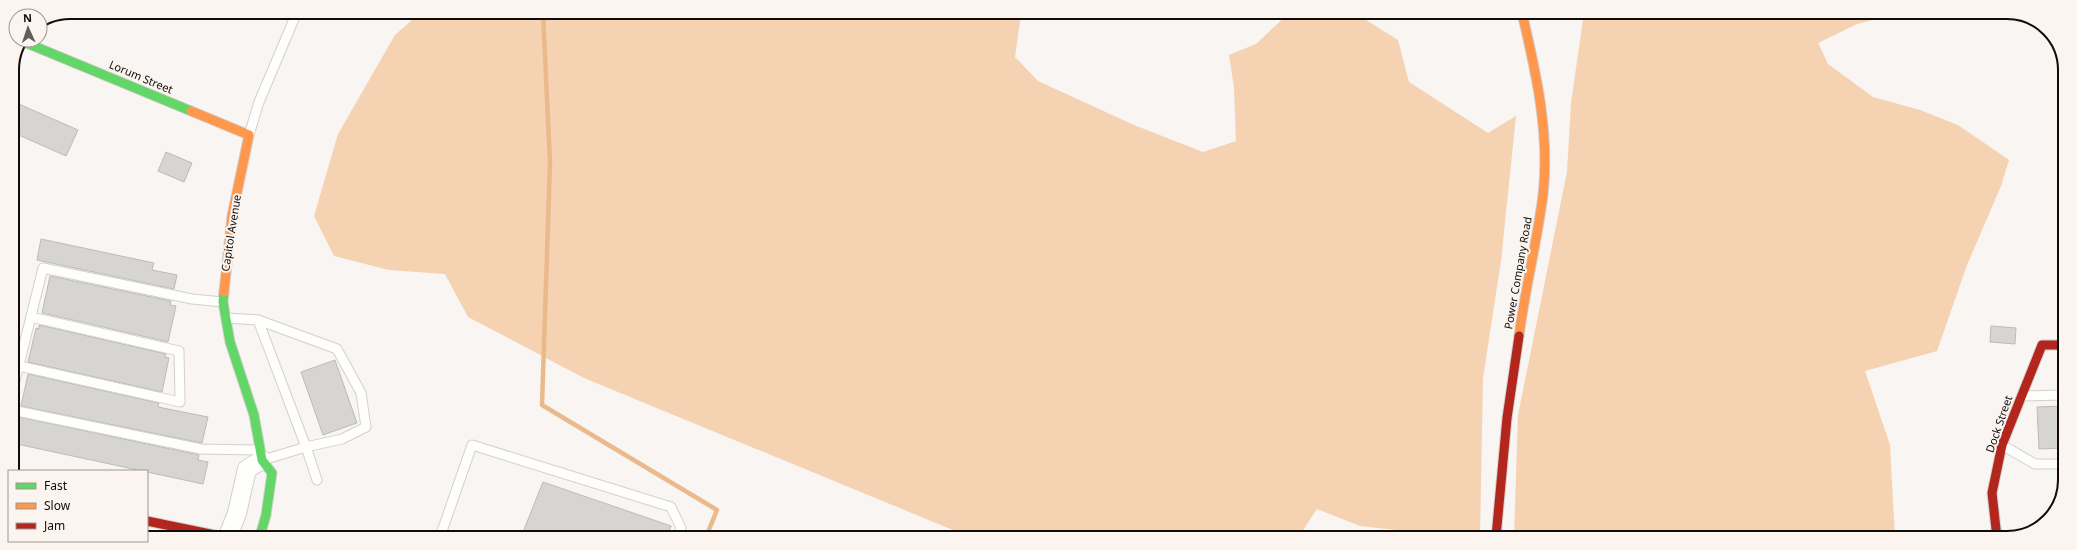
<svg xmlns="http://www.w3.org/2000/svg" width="2077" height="550" viewBox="0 0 2077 550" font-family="'Noto Sans',sans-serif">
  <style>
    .green { fill: #f4d2b2 }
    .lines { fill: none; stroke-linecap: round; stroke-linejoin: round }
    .stream { stroke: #ebba8a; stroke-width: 4.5 }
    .building { fill: #d7d5d2; stroke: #bdbab8 }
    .lane-casing { stroke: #d3d0cd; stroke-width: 11 }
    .street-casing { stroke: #d3d0cd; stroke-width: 20 }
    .fast-casing { stroke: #d3d0cd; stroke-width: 11 }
    .slow-casing { stroke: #d3d0cd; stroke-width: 11 }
    .jam-casing { stroke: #d3d0cd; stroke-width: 11 }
    .lane { stroke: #fefefd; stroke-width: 9 }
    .street { stroke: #fefefd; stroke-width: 18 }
    .fast { stroke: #63d668; stroke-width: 9 }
    .slow { stroke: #ff974d; stroke-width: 9 }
    .jam { stroke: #b3261e; stroke-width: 9 }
    .labels { text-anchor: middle; stroke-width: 4; stroke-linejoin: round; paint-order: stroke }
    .street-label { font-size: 11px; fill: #0f0c0a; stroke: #fcf4ee }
    .rim { fill: none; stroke: #0f0c0a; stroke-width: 2 }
  </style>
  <rect width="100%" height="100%" fill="#f8f5f2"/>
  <g class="green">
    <polygon points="421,12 1021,13 1015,57 1038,81 1134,125 1203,152 1236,141 1234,87 1229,55 1256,44 1289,13 1355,13 1398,40 1409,82 1488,133 1516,116 1501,261 1483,378 1480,537 1419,537 1415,532 1360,526 1317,509 1301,533 1306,537 970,537 584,378 468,317 445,274 389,270 334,256 314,216 338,134 395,35"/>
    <polygon points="1584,13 1895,14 1857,24 1818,43 1828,64 1873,97 1920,110 1958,125 2009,160 2001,186 1967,265 1937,351 1865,371 1890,445 1895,538 1514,538 1518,415 1567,172 1571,103"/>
  </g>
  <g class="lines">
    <polyline class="stream" points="543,12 550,163 542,405 717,510 706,537"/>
  </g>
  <g class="building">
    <polygon points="12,101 78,130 66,156 12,132"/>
    <polygon points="166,152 192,163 184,182 158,171"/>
    <polygon points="41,239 154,263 152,270 177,275 174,289 37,260"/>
    <polygon points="50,276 171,301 170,305 176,306 168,342 42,313"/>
    <polygon points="39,325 166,354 165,357 169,358 162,392 28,362 36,328 39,329"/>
    <polygon points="1991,326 2016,328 2015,344 1990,342"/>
    <polygon points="335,360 357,423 323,435 301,372"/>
    <polygon points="28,374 159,403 158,407 208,417 202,443 21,406"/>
    <polygon points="2063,406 2063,448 2039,449 2037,407"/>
    <polygon points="19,417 199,455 198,460 208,462 203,484 12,443 16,421 18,421"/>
    <polygon points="543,482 671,526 667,537 521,537"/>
  </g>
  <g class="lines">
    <g class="lane-casing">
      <g id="lane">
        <polyline points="249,135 259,102 297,12"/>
        <polyline points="226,318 258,320 306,447 263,460"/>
        <polyline points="258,320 337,349 361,393 366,427 342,439 306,447 317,480"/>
        <polyline points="19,366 180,402 179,351 31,317"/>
        <polyline points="12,393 43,268 192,299 223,302"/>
        <polyline points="2022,396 2063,395"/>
        <polyline points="12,410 201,449 260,450"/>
        <polyline points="2002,445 2035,464 2063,464"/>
        <polyline points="447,536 441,534 472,445 671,507 681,528 678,537"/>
      </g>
    </g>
    <g class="street-casing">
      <polyline id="street" points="228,536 237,513 247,469 262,460"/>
    </g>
    <g class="fast-casing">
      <g id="fast">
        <polyline points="24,42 191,111"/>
        <polyline points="224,292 223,302 230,342 254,415 262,460 272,473 266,515 260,536"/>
      </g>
    </g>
    <g class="slow-casing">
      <g id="slow">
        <polyline points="191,111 249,135 232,216 224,292"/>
        <path d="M 1519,336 C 1525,289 1537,242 1543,195 C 1550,134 1536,72 1522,13"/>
      </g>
    </g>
    <g class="jam-casing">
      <g id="jam">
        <polyline points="147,521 220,536"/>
        <polyline points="1496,537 1507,418 1519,336"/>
        <polyline points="1997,538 1992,493 2002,445 2042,345 2064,345"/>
      </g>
    </g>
    <use href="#lane" class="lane"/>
    <use href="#street" class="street"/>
    <use href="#fast" class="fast"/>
    <use href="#slow" class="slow"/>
    <use href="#jam" class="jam"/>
  </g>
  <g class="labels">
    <g class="street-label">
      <text transform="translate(141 77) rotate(23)" y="4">Lorum Street</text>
      <text transform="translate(231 233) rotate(-81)" y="4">Capitol Avenue</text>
      <text transform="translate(1518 273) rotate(-80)" y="4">Power Company Road</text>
      <text transform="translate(1999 424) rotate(-71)" y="4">Dock Street</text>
    </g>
  </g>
  <path d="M0 0H2077V550H0ZM70 19H2007A51 51 0 0 1 2058 70V480A51 51 0 0 1 2007 531H70A51 51 0 0 1 19 480V70A51 51 0 0 1 70 19Z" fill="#fcf4ee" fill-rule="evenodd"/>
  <path class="rim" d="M70 19H2007A51 51 0 0 1 2058 70V480A51 51 0 0 1 2007 531H70A51 51 0 0 1 19 480V70A51 51 0 0 1 70 19Z"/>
  <rect x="8" y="470" width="140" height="72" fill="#fcf4ee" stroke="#9d9793"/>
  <rect x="16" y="483" width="20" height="6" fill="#63d668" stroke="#9d9793"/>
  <text x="44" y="490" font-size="12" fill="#0f0c0a">Fast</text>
  <rect x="16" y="503" width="20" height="6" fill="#ff974d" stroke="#9d9793"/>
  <text x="44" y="510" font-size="12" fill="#0f0c0a">Slow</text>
  <rect x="16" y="523" width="20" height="6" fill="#b3261e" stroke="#9d9793"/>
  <text x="44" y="530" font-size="12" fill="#0f0c0a">Jam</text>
  <g transform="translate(28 28) rotate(357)"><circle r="19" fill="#fcf4ee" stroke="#9d9793"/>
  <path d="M0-3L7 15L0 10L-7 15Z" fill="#615e5b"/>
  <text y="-6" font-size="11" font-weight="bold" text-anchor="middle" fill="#0f0c0a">N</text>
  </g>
</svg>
